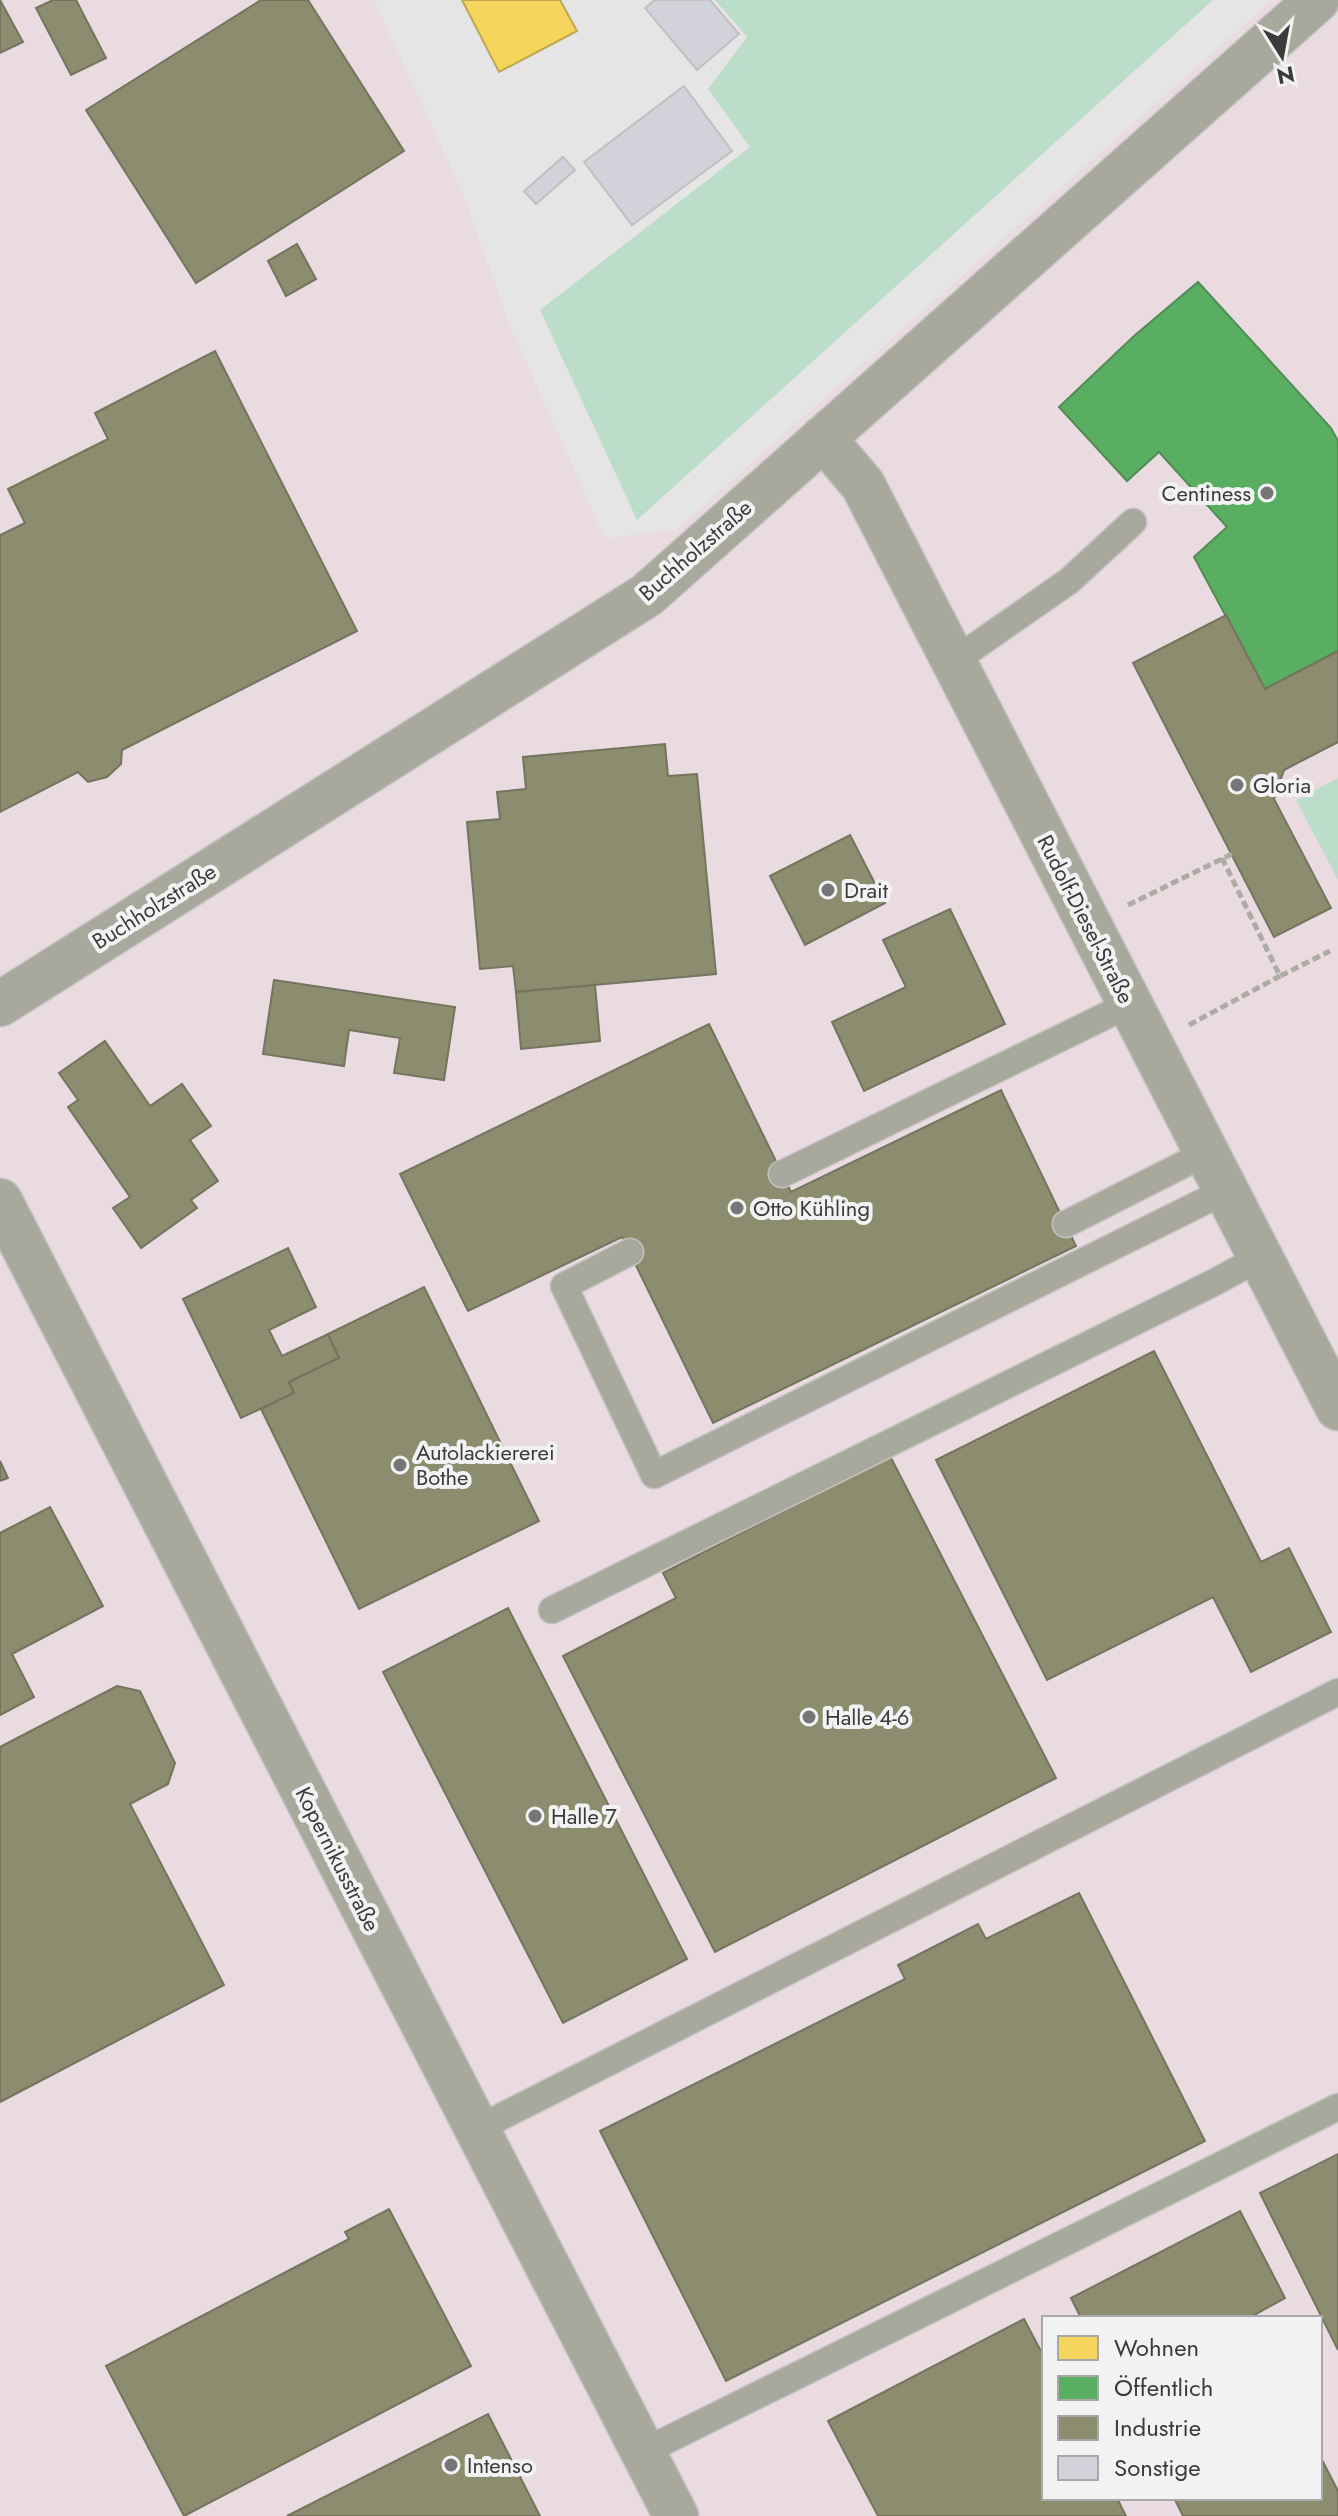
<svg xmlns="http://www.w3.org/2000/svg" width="1338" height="2516" viewBox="0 0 1338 2516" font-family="Jost,sans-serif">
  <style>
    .industrial { fill: #e9dbe0; fill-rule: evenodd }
    .green { fill: #bcddca }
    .homes { fill: #f6d55c; stroke: #bea752; stroke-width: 2 }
    .public { fill: #5aae61; stroke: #518c56; stroke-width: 2 }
    .industry { fill: #8c8c6e; stroke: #74745f; stroke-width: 2 }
    .building { fill: #d2d2db; stroke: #c0c0c1; stroke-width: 2 }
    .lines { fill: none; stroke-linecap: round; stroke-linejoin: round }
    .service-casing { stroke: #c3c3c3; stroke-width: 29 }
    .minor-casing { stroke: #c3c3c3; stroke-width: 47 }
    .tertiary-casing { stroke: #c3c3c3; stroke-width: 47 }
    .path { stroke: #acaca4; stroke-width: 5; stroke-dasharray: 8 4; stroke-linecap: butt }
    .service { stroke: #a8a89c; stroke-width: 26 }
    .minor { stroke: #a8a89c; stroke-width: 44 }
    .tertiary { stroke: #a8a89c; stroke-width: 44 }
    .poi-dot { fill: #767677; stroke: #f2f2f3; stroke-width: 3 }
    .labels { text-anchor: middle; stroke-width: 8; stroke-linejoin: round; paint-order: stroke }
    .poi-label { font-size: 22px; fill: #3b3b3c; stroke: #f2f2f3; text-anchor: start }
    .street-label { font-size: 22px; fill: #3b3b3c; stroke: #f2f2f3 }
  </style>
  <rect width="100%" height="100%" fill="#e5e5e5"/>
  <path class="industrial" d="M 0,0 L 374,0 L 462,191 L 510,326 L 605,538 L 676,530 L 1272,0 L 1338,0 L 1338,2516 L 0,2516 ZM 1044,2318 L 1320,2318 L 1320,2498 L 1044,2498 Z"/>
  <g class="green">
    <polygon points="715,0 1213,0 637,520 540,310 750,147 708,89 747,37"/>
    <polygon points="1338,778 1338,880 1296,800"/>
  </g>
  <polygon class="homes" points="462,0 560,0 577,31 499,72"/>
  <polygon class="public" points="1198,282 1331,428 1338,441 1338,651 1265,689 1194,557 1227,527 1159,452 1127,481 1059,407 1134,336"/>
  <g class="industry">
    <polygon points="0,0 23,42 0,53"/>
    <polygon points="53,0 76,0 106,58 71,75 36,8"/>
    <polygon points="261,0 308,0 404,151 196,283 86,110"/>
    <polygon points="297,244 316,279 286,296 268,261"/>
    <polygon points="215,351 357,631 122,750 121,764 107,777 88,782 78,772 0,812 0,535 25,523 8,489 108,439 95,413"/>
    <polygon points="1226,615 1265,689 1338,651 1338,742 1284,770 1274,799 1331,908 1274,937 1133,663"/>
    <polygon points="665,744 668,776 697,774 716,974 516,992 513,966 480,969 467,822 500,819 497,792 526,789 523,757"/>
    <polygon points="850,835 885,903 805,945 770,876"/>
    <polygon points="950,909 1005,1024 864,1091 832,1022 906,987 883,940"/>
    <polygon points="274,980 455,1007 444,1080 394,1073 400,1038 349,1030 344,1066 263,1054"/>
    <polygon points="595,985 600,1041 521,1049 516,992"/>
    <polygon points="709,1024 791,1192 1001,1090 1076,1246 713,1423 622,1237 468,1311 400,1174"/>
    <polygon points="105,1041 150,1106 182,1084 211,1126 190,1140 218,1181 191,1200 197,1208 141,1248 113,1208 130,1197 68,1107 78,1100 59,1073"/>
    <polygon points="288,1248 316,1307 269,1330 282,1356 328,1334 339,1358 289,1382 294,1393 241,1418 183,1299"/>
    <polygon points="424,1287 539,1521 359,1609 261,1409 294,1393 289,1382 339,1358 328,1334"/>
    <polygon points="1154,1351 1261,1562 1289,1548 1331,1632 1251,1672 1213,1597 1047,1680 936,1460"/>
    <polygon points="890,1456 1056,1778 715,1952 563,1656 676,1598 663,1573"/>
    <polygon points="0,1461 8,1478 0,1481"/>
    <polygon points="50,1507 103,1606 12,1654 34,1697 0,1715 0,1533"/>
    <polygon points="508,1608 687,1959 563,2023 383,1672"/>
    <polygon points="117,1686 140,1691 175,1763 168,1784 130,1804 224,1985 0,2102 0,1747"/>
    <polygon points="1079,1893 1205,2141 726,2381 600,2131 905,1979 898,1965 978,1924 986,1939"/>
    <polygon points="1338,2154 1338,2350 1260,2193"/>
    <polygon points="389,2209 471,2366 184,2516 106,2366 349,2239 345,2232"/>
    <polygon points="1240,2211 1285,2298 1249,2318 1081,2318 1071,2298"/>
    <polygon points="1024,2319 1044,2357 1044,2498 1117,2498 1126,2516 878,2516 828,2421"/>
    <polygon points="488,2414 540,2516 287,2516"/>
    <polygon points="1320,2456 1338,2491 1338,2516 1183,2516 1174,2498 1320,2498"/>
  </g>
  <g class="building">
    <polygon points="655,0 710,0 739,34 697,70 645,8"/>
    <polygon points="684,86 732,151 632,225 584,162"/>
    <polygon points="563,157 575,170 536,204 524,191"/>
  </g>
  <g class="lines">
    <g class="service-casing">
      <g id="service">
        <polyline points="954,661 1069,581 1133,522"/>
        <polyline points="782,1174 1130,1004"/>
        <polyline points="1066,1224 1206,1153"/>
        <polyline points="630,1252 564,1286 654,1475 1225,1191"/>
        <polyline points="552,1610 1213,1283 1261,1257"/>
        <polyline points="477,2129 1338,1692"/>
        <polyline points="643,2452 1338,2107"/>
      </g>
    </g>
    <g class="minor-casing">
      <g id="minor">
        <polyline points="823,438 863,485 1338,1408"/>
        <polyline points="0,1201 676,2516"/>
      </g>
    </g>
    <g class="tertiary-casing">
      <polyline id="tertiary" points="0,1004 647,595 1317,0"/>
    </g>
    <g class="path">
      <polyline points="1222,858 1280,976 1330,951"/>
      <polyline points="1128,905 1232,854"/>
      <polyline points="1189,1025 1280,976"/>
    </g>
    <use href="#service" class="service"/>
    <use href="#minor" class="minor"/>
    <use href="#tertiary" class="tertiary"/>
  </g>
  <g class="poi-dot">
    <circle cx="1267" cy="493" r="8"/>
    <circle cx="1237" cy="785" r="8"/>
    <circle cx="828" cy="890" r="8"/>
    <circle cx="737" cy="1208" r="8"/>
    <circle cx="400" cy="1465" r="8"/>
    <circle cx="809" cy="1717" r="8"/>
    <circle cx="535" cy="1816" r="8"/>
    <circle cx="451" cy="2465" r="8"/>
  </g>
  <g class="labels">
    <g class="poi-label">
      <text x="1251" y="501" text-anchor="end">Centiness</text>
      <text x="1253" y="793">Gloria</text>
      <text x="844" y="898">Drait</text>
      <text x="753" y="1216">Otto Kühling</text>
      <text x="416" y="1460">Autolackiererei<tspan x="416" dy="25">Bothe</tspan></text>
      <text x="825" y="1725">Halle 4-6</text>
      <text x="551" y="1824">Halle 7</text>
      <text x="467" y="2473">Intenso</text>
    </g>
    <g class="street-label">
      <text transform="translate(695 550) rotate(-41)" y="8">Buchholzstraße</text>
      <text transform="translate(154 906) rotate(-32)" y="8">Buchholzstraße</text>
      <text transform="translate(1086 919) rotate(63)" y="8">Rudolf-Diesel-Straße</text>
      <text transform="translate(338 1859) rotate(63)" y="8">Kopernikusstraße</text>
    </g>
  </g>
  <rect x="1042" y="2316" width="280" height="184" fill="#f2f2f3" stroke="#a9a9aa" stroke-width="2"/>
  <rect x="1058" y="2336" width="40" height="24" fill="#f6d55c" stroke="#a9a9aa" stroke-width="2"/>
  <text x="1114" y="2356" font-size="24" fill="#3b3b3c">Wohnen</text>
  <rect x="1058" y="2376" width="40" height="24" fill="#5aae61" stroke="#a9a9aa" stroke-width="2"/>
  <text x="1114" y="2396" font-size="24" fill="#3b3b3c">Öffentlich</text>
  <rect x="1058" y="2416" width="40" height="24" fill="#8c8c6e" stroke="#a9a9aa" stroke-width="2"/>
  <text x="1114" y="2436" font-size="24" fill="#3b3b3c">Industrie</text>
  <rect x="1058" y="2456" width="40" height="24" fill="#d2d2db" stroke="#a9a9aa" stroke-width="2"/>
  <text x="1114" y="2476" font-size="24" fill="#3b3b3c">Sonstige</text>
  <g transform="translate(1282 56) rotate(169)" stroke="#f2f2f3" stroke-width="6" paint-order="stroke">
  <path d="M0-6L14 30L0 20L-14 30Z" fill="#3b3b3c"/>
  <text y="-12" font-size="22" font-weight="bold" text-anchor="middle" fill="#3b3b3c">N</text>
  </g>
</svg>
